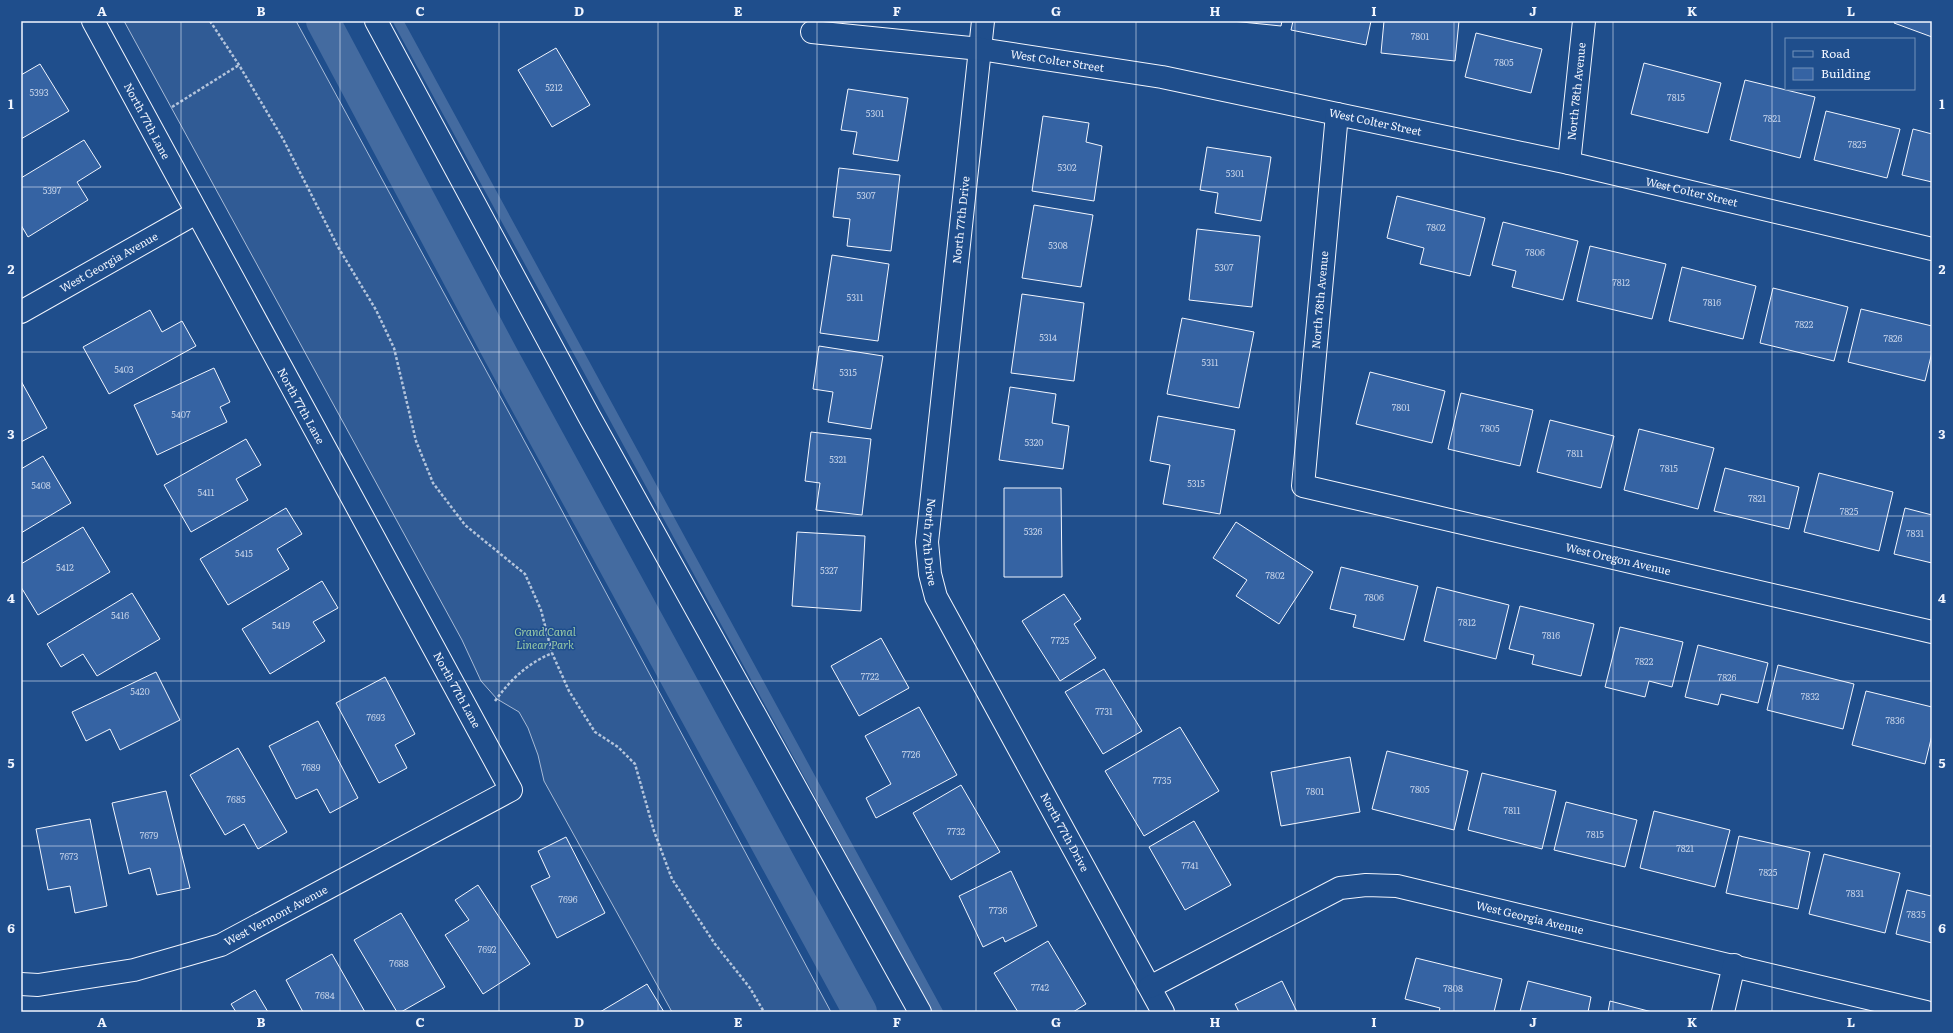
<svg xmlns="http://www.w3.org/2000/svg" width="1953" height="1033" viewBox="0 0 1953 1033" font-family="Literata,serif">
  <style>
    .built { fill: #305b95; stroke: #a8bbd7 }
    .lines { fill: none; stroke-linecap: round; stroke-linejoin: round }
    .stream { stroke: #446ba0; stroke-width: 10 }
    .canal { stroke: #446ba0; stroke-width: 34 }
    .building { fill: #3563a3; stroke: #f2f6ff }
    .minor-casing { stroke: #f2f6ff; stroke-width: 24 }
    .path { stroke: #b3c4dc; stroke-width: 2.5; stroke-dasharray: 3 2; stroke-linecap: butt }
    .minor { stroke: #1f4e8c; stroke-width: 22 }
    .grid { fill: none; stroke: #f2f6ff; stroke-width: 1; stroke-opacity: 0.55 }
    .labels { text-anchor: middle; stroke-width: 3; stroke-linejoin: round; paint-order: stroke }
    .number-label { font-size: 9px; fill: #c3d1e8 }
    .street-label { font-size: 11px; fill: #f2f6ff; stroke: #1f4e8c }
    .park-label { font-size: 11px; font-style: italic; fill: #97c8a6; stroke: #1f4e8c }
    .neatline { fill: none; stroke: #f2f6ff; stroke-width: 1.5 }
    .grid-label { font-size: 13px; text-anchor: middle; font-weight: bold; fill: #f2f6ff }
  </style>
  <rect width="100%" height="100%" fill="#1f4e8c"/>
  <polygon class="built" points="124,21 296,21 538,466 831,1012 672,1012 544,781 538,755 528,728 519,712 497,699 481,681 462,640"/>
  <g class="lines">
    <polyline class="stream" points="398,21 938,1012"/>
    <polyline class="canal" points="323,21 501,355 860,1012"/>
  </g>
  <g class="building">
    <polygon points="1232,21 1282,21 1281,26"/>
    <polygon points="1293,21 1371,21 1366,45 1291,30"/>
    <polygon points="1384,21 1459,21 1455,61 1381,53"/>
    <polygon points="1895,21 1932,21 1932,37 1894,23"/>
    <polygon points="1476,33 1542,49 1531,93 1465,77"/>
    <polygon points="556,48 590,105 552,127 518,70"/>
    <polygon points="1644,63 1721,83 1708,133 1631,114"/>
    <polygon points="40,64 69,111 21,139 21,75"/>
    <polygon points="1745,80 1815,97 1800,158 1730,140"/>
    <polygon points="848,89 908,98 898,161 853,154 857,132 841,130"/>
    <polygon points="1826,111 1900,129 1887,178 1814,160"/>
    <polygon points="1043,116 1089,123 1086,142 1102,146 1094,201 1032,191"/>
    <polygon points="1913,129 1932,134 1932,182 1902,175"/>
    <polygon points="84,140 101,167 77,182 88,200 28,237 21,225 21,178"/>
    <polygon points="1207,147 1271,157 1261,221 1215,213 1218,193 1200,190"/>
    <polygon points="839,168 900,175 891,251 847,246 850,219 833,217"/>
    <polygon points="1397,196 1485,218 1470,276 1420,264 1424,248 1387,238"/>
    <polygon points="1034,205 1093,215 1081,287 1022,278"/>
    <polygon points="1503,222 1578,241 1563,300 1512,287 1516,271 1492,265"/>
    <polygon points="1197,229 1260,236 1252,307 1189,300"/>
    <polygon points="1590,246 1666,264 1652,319 1577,301"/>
    <polygon points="832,255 889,264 878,341 820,333"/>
    <polygon points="1682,267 1756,286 1743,339 1669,321"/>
    <polygon points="1773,288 1848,307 1834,361 1760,343"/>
    <polygon points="1022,294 1084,303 1074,381 1011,373"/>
    <polygon points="1861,309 1932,326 1932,352 1925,381 1848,362"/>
    <polygon points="150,310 162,332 182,321 196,346 109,394 83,347"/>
    <polygon points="1182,318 1254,332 1239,408 1167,394"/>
    <polygon points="819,346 883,356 871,429 828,422 833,392 813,389"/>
    <polygon points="214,368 230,402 220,407 227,422 157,455 134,405"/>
    <polygon points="1370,372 1445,391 1432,443 1356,424"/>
    <polygon points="21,381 47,428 21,442"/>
    <polygon points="1010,387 1056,394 1052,423 1069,426 1063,469 999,460"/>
    <polygon points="1461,393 1533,410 1520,466 1448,449"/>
    <polygon points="1158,416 1235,430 1220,514 1163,504 1170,465 1150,461"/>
    <polygon points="1550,420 1614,436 1601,488 1537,472"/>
    <polygon points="1639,429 1714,448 1698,509 1624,490"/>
    <polygon points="811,432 871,439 862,515 816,510 820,483 805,481"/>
    <polygon points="246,439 261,465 236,479 248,500 191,532 164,485"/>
    <polygon points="43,456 71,503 21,533 21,469"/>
    <polygon points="1725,468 1799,487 1789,529 1714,511"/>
    <polygon points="1819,473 1893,492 1879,551 1804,532"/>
    <polygon points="1004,488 1061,488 1062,577 1004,577"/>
    <polygon points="286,508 302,534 277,549 289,569 228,605 200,559"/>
    <polygon points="1905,508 1932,515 1932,563 1894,554"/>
    <polygon points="1236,522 1313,572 1279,624 1236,596 1247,580 1213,558"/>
    <polygon points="83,527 110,572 38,615 21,587 21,564"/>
    <polygon points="797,532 865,536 861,611 792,606"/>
    <polygon points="1341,567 1418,586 1404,640 1353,627 1356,615 1330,609"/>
    <polygon points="322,581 338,608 313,622 325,641 270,674 242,629"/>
    <polygon points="1437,587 1509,605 1496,659 1424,641"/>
    <polygon points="132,593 160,639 97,676 83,654 61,667 47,644"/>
    <polygon points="1064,594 1081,619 1074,624 1096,658 1060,681 1022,621"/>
    <polygon points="1520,606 1594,624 1581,676 1532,664 1534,655 1509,649"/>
    <polygon points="1620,627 1683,642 1672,687 1649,681 1645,697 1605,687"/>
    <polygon points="881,638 909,688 859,716 831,666"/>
    <polygon points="1698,645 1768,663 1758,703 1721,694 1718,705 1685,697"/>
    <polygon points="1778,665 1854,684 1843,729 1767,710"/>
    <polygon points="1104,669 1142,731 1103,754 1065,692"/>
    <polygon points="156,672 180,720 120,750 110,729 86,741 72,712"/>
    <polygon points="385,677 415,734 395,745 407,768 379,783 336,703"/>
    <polygon points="1866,691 1932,707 1932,735 1925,764 1852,745"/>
    <polygon points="919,707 957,775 876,818 866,798 891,784 865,736"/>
    <polygon points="318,721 358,798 330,813 317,789 296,799 269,746"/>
    <polygon points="1180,727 1219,791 1144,836 1105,771"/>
    <polygon points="238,748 287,832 258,849 244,824 225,835 190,775"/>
    <polygon points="1387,751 1468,771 1454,830 1372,809"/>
    <polygon points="1350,757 1360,812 1281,826 1271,772"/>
    <polygon points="1482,773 1556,791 1542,849 1468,830"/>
    <polygon points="961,785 1000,852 951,880 913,813"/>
    <polygon points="166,791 190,888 157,895 150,868 129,874 112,803"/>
    <polygon points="1566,802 1637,820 1625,867 1554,850"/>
    <polygon points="1654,811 1730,830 1715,887 1640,868"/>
    <polygon points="90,819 107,906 75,913 70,886 48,890 36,829"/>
    <polygon points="1194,821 1231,885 1185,910 1149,847"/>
    <polygon points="1739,836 1810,852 1798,909 1726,893"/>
    <polygon points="566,837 605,913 557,938 531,886 550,877 538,851"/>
    <polygon points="1824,854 1900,873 1885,933 1809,914"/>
    <polygon points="1011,871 1037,926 1005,942 1003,937 983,947 959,896"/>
    <polygon points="478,885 530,964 483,994 445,935 469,920 455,900"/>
    <polygon points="1907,890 1931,896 1932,892 1932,943 1896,934"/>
    <polygon points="401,913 445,987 401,1012 397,1012 354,940"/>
    <polygon points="1048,941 1086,1004 1073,1012 1018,1012 994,973"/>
    <polygon points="332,954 365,1012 303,1012 286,980"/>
    <polygon points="1416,958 1502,979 1494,1012 1439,1012 1440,1008 1405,999"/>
    <polygon points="1282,981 1297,1012 1239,1012 1235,1004"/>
    <polygon points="1528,981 1591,997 1588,1012 1520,1012"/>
    <polygon points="647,984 664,1012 600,1012"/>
    <polygon points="255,990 268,1012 236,1012 231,1004"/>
    <polygon points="1610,1001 1652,1012 1608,1012"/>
  </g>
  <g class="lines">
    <g class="minor-casing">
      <g id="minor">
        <polyline points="376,21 589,416 920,1012"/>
        <path id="s1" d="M 983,21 L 927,542 L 930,574 L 936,597 L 1163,1012"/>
        <path id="s2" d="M 812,32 L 980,49 L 1162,77 L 1569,163 L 1932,249"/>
        <path id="s3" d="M 1337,114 L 1303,486 L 1932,632"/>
        <path id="s4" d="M 1569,163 L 1584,21"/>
        <path id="s5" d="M 21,312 L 196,213"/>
        <path id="s6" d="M 21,984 L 38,985 L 134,970 L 221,945 L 511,790 L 93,21"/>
        <path id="s7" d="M 1150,987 L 1340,888 L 1366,885 L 1397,886 L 1926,1012"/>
        <polyline points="1723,1012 1734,965"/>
      </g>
    </g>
    <g class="path">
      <polyline points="210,21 239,65 283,139 338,247 376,310 394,348 416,441 433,483 465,525 525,574 541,610 552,653 569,691 595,732 618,747 635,764 654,831 672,879 715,944 750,988 764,1012"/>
      <polyline points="172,107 239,65"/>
      <path d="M 495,701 C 511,679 527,664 552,653"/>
    </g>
    <use href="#minor" class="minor"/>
  </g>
  <path class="grid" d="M 181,21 L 181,1012M 340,21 L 340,1012M 499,21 L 499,1012M 658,21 L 658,1012M 817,21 L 817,1012M 976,21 L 976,1012M 1136,21 L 1136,1012M 1295,21 L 1295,1012M 1454,21 L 1454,1012M 1613,21 L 1613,1012M 1772,21 L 1772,1012M 21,187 L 1932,187M 21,352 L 1932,352M 21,516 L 1932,516M 21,681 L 1932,681M 21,846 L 1932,846"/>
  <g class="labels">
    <g class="number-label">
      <text x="1420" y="40">7801</text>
      <text x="1504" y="66">7805</text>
      <text x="554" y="91">5212</text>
      <text x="39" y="96">5393</text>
      <text x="1676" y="101">7815</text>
      <text x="875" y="117">5301</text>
      <text x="1772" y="122">7821</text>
      <text x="1857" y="148">7825</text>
      <text x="1067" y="171">5302</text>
      <text x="1235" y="177">5301</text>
      <text x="52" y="194">5397</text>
      <text x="866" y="199">5307</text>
      <text x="1436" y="231">7802</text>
      <text x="1058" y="249">5308</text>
      <text x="1535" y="256">7806</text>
      <text x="1224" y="271">5307</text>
      <text x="1621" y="286">7812</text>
      <text x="855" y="301">5311</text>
      <text x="1712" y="306">7816</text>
      <text x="1804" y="328">7822</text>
      <text x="1048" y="341">5314</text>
      <text x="1893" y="342">7826</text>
      <text x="1210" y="366">5311</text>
      <text x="124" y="373">5403</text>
      <text x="848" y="376">5315</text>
      <text x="1401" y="411">7801</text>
      <text x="181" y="418">5407</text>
      <text x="1490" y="432">7805</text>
      <text x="1034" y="446">5320</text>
      <text x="1575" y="457">7811</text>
      <text x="838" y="463">5321</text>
      <text x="1669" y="472">7815</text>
      <text x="1196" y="487">5315</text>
      <text x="41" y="489">5408</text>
      <text x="206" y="496">5411</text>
      <text x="1757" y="502">7821</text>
      <text x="1849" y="515">7825</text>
      <text x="1033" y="535">5326</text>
      <text x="1915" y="537">7831</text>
      <text x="244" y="557">5415</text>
      <text x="65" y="571">5412</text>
      <text x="829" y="574">5327</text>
      <text x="1275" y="579">7802</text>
      <text x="1374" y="601">7806</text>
      <text x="120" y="619">5416</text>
      <text x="1467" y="626">7812</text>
      <text x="281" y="629">5419</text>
      <text x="1551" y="639">7816</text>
      <text x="1060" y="644">7725</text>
      <text x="1644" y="665">7822</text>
      <text x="870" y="680">7722</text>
      <text x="1727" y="681">7826</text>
      <text x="140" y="695">5420</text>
      <text x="1810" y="700">7832</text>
      <text x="1104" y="715">7731</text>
      <text x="376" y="721">7693</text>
      <text x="1895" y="724">7836</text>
      <text x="911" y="758">7726</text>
      <text x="311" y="771">7689</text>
      <text x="1162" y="784">7735</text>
      <text x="1420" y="793">7805</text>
      <text x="1315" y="795">7801</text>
      <text x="236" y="803">7685</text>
      <text x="1512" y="814">7811</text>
      <text x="956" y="835">7732</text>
      <text x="1595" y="838">7815</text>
      <text x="149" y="839">7679</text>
      <text x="1685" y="852">7821</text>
      <text x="69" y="860">7673</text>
      <text x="1190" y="869">7741</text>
      <text x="1768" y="876">7825</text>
      <text x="1855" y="897">7831</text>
      <text x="568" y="903">7696</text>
      <text x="998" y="914">7736</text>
      <text x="1916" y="918">7835</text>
      <text x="487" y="953">7692</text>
      <text x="399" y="967">7688</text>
      <text x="1040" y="991">7742</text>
      <text x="1453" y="992">7808</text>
      <text x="325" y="999">7684</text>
    </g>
    <g class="street-label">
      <text dy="4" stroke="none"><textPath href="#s2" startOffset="247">West Colter Street</textPath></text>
      <text dy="4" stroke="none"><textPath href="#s4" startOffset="72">North 78th Avenue</textPath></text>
      <text transform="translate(147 121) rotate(62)" y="4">North 77th Lane</text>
      <text dy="4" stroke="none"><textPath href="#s2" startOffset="571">West Colter Street</textPath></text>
      <text dy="4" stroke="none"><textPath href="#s2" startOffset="895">West Colter Street</textPath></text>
      <text transform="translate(961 220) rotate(-84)" y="4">North 77th Drive</text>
      <text dy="4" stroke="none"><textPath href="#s5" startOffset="101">West Georgia Avenue</textPath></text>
      <text transform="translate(1320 300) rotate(-85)" y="4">North 78th Avenue</text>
      <text transform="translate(301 406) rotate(61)" y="4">North 77th Lane</text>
      <text dy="4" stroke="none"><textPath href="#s1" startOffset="524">North 77th Drive</textPath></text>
      <text dy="4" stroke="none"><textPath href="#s3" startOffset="697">West Oregon Avenue</textPath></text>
      <text transform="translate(457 690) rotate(61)" y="4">North 77th Lane</text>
      <text dy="4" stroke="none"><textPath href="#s1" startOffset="848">North 77th Drive</textPath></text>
      <text dy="4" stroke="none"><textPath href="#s6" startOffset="267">West Vermont Avenue</textPath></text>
      <text dy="4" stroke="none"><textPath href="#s7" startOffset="408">West Georgia Avenue</textPath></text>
    </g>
    <g class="park-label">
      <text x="545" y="636">Grand Canal<tspan x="545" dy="13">Linear Park</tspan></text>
    </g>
  </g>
  <rect width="1953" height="1033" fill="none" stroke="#1f4e8c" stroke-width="44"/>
  <rect x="1785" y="38" width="130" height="52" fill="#1f4e8c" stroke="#7391ba"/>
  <rect x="1793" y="51" width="20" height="6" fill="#1f4e8c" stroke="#7391ba"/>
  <text x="1821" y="58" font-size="12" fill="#f2f6ff">Road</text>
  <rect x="1793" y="68" width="20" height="12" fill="#3563a3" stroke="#7391ba"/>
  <text x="1821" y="78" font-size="12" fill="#f2f6ff">Building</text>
  <rect x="22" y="22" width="1909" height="989" class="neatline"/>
  <g class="grid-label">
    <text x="102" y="16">A</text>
    <text x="261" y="16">B</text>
    <text x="420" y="16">C</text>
    <text x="579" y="16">D</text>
    <text x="738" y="16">E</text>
    <text x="897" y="16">F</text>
    <text x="1056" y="16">G</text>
    <text x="1215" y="16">H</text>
    <text x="1374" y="16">I</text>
    <text x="1533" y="16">J</text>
    <text x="1692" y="16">K</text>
    <text x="1851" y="16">L</text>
    <text x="11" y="109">1</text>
    <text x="1942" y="109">1</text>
    <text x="11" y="274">2</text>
    <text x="1942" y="274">2</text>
    <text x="11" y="439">3</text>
    <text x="1942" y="439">3</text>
    <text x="11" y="603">4</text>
    <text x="1942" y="603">4</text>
    <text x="11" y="768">5</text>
    <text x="1942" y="768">5</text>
    <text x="11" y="933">6</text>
    <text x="1942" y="933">6</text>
    <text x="102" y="1027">A</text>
    <text x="261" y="1027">B</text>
    <text x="420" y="1027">C</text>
    <text x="579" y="1027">D</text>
    <text x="738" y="1027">E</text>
    <text x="897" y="1027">F</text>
    <text x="1056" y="1027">G</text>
    <text x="1215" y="1027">H</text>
    <text x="1374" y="1027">I</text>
    <text x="1533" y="1027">J</text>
    <text x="1692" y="1027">K</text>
    <text x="1851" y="1027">L</text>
  </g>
</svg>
